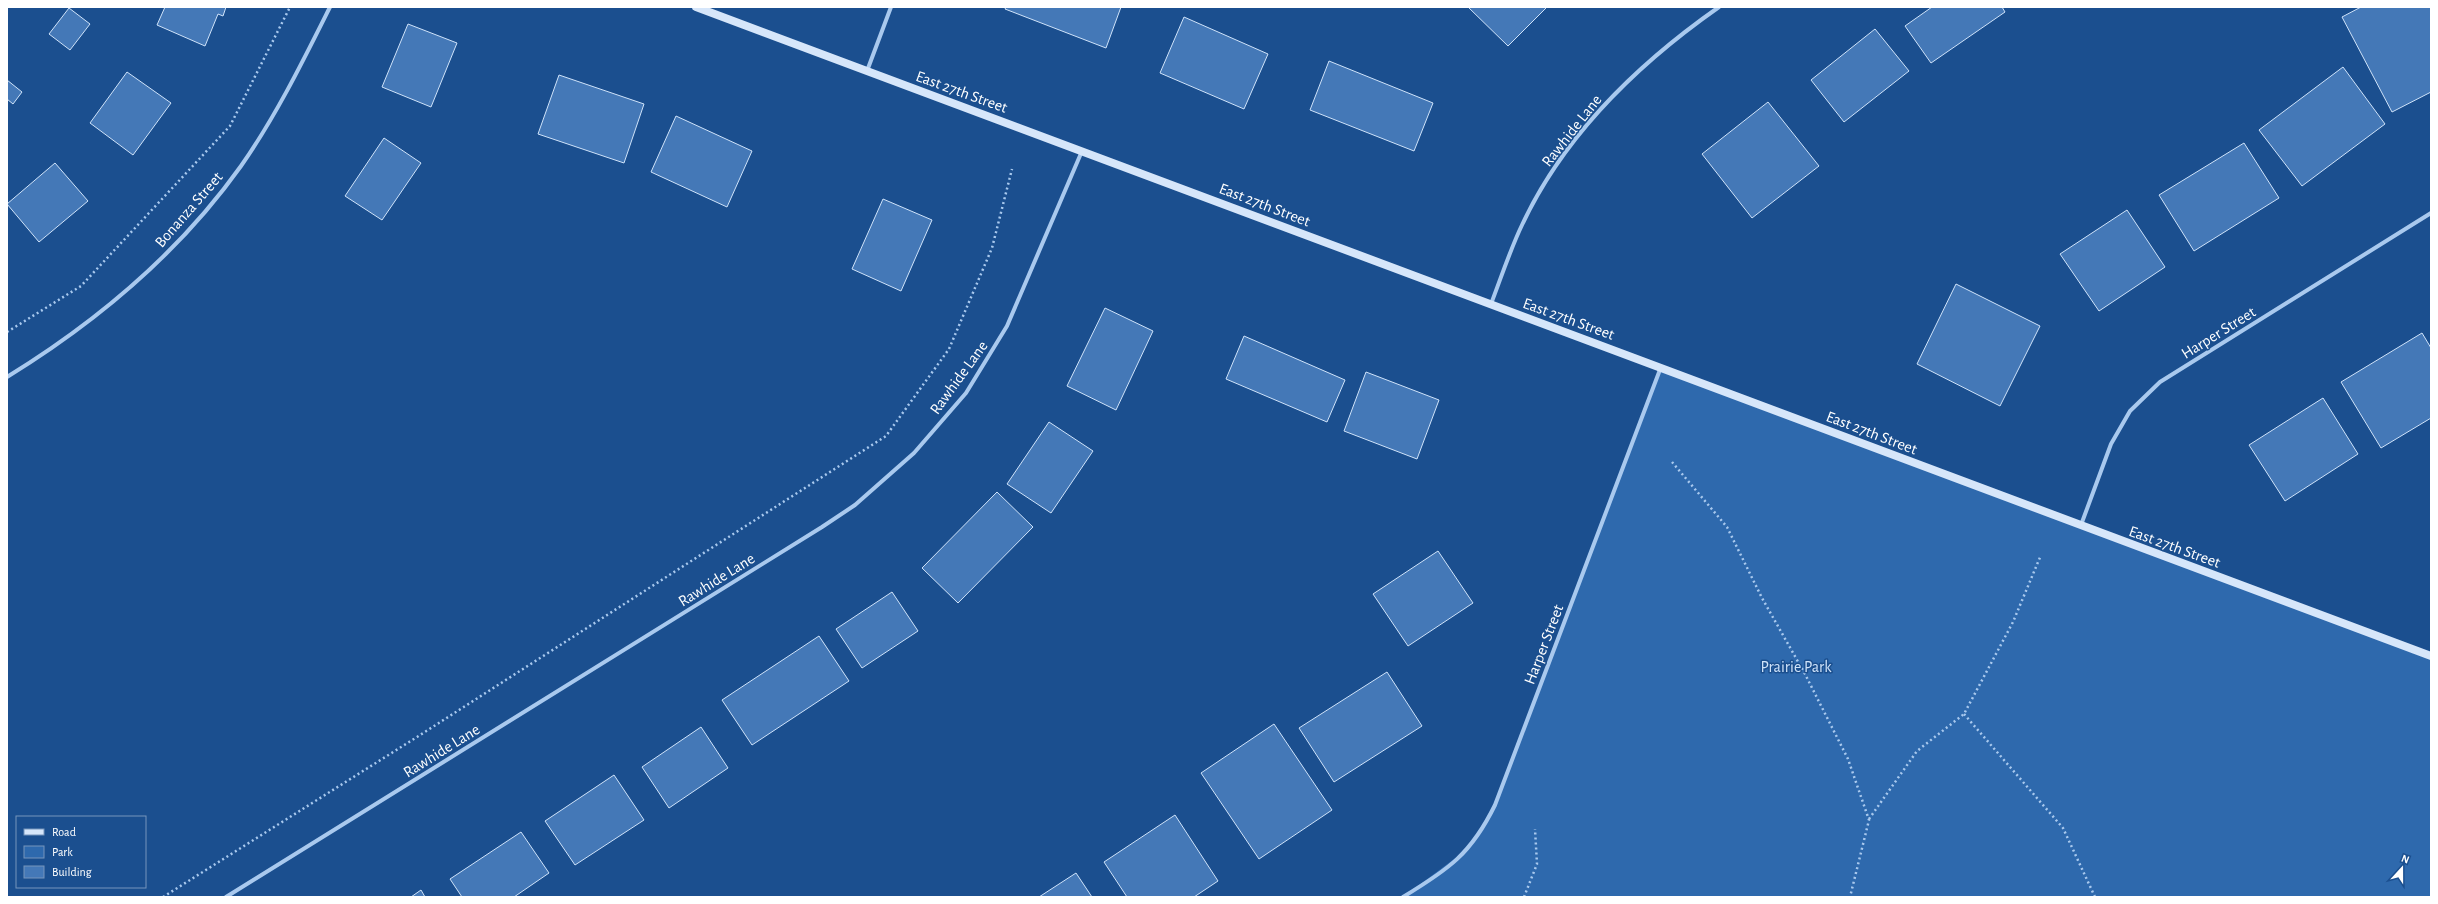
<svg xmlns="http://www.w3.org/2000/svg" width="2438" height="904" viewBox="0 0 2438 904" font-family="'Alegreya Sans',sans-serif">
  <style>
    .green { fill: #2e69ad }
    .building { fill: #4478b7; stroke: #cfe3fa }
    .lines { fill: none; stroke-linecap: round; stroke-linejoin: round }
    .path { stroke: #a9c9ee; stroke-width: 2.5; stroke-dasharray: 2 3; stroke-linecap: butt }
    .street { stroke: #a9c9ee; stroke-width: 4 }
    .secondary { stroke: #d6e6fa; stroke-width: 8 }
    .labels { text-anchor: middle; stroke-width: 3; stroke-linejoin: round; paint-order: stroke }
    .street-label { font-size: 16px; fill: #fff; stroke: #1b4f8f }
    .park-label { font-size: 16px; fill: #cfe3fa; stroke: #1b4f8f }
  </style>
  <rect width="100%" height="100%" fill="#1b4f8f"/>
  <polygon class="green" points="1661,367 2431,656 2431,897 1403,897 1470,847 1495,805"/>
  <g class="building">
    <polygon points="165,7 226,7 223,16 218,14 205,46 157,25"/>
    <polygon points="1006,7 1121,7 1106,48 1005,9"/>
    <polygon points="1468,7 1547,7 1508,46"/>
    <polygon points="1932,7 2002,7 2005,12 1931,63 1905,26"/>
    <polygon points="2361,7 2431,7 2431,92 2392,112 2342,17"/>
    <polygon points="69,8 90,24 70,50 49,34"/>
    <polygon points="1184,17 1268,54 1244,109 1160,73"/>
    <polygon points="408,24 457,43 431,107 382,87"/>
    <polygon points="1875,29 1909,71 1844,122 1811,80"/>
    <polygon points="1329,61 1433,103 1414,151 1310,110"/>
    <polygon points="2343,67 2385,124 2302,186 2259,130"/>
    <polygon points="127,72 171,103 133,155 90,123"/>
    <polygon points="559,75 644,104 624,163 538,134"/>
    <polygon points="7,80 22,92 13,104 7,99"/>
    <polygon points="1768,102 1819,166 1752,218 1702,154"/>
    <polygon points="676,116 752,151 727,207 651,172"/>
    <polygon points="384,138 421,163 382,220 345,196"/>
    <polygon points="2244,143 2279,198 2194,251 2159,195"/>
    <polygon points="55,163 88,201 39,242 7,204"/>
    <polygon points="883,199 932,220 901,291 852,269"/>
    <polygon points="2127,210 2165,267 2099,311 2060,254"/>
    <polygon points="1956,284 2040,326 2000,406 1917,364"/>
    <polygon points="1105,308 1153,331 1116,410 1067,386"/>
    <polygon points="2422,333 2431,348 2431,418 2381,448 2341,382"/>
    <polygon points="1244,336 1345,380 1327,422 1226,379"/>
    <polygon points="1366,372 1439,400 1417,459 1344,431"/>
    <polygon points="2323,398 2358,454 2285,501 2249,445"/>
    <polygon points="1049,422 1093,451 1051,513 1007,484"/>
    <polygon points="997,492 1033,527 958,603 922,568"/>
    <polygon points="1438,551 1473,603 1408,646 1373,594"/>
    <polygon points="892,592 918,631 862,668 836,629"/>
    <polygon points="819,636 849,681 752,745 722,700"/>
    <polygon points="1387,672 1422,726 1334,782 1299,728"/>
    <polygon points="1274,724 1332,810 1259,859 1201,773"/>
    <polygon points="701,727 728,768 669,808 642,767"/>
    <polygon points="614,775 644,820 575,865 545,821"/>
    <polygon points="1175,815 1218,881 1194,897 1127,897 1104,862"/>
    <polygon points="521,832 549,873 514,897 462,897 450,879"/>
    <polygon points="1076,873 1092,897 1039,897"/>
    <polygon points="421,890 425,897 411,897"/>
  </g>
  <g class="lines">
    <g class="path">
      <polyline points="7,332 81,286 230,126 290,7"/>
      <polyline points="1672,462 1727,527 1762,598 1805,674 1848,759 1869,820 1850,897"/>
      <polyline points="1964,714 2063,828 2095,897"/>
      <polyline points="1869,819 1917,751 1964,714 2013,622 2041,555"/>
      <polyline points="163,897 417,737 886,436 949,349 992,248 1012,169"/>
      <polyline points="1524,897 1537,864 1535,829"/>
    </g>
    <g class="street">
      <polyline points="867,71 891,7"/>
      <path d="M 1491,304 C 1501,278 1510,250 1522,225 C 1564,135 1639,63 1719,7"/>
      <path d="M 7,377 C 98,321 179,253 241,166 C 276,116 303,61 330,7"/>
      <polyline points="2081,525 2111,444 2130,411 2160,382 2431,213"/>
      <polyline points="226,897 822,527 855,505 914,453 966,393 1007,326 1082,151"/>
      <path d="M 1403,897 C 1449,869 1471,854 1495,805 L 1661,367"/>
    </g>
    <polyline class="secondary" points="696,7 2431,656"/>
  </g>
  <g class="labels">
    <g class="street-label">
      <text transform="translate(962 91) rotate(20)" y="6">East 27th Street</text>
      <text transform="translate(1571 130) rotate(-52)" y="6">Rawhide Lane</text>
      <text transform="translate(1265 204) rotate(21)" y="6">East 27th Street</text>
      <text transform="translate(188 209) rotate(-49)" y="6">Bonanza Street</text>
      <text transform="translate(1569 318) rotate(20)" y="6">East 27th Street</text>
      <text transform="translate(2218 332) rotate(-32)" y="6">Harper Street</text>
      <text transform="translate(958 377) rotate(-54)" y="6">Rawhide Lane</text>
      <text transform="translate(1872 432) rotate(21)" y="6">East 27th Street</text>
      <text transform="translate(2175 546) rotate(20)" y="6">East 27th Street</text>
      <text transform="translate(716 579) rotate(-32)" y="6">Rawhide Lane</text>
      <text transform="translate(1543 644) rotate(-69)" y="6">Harper Street</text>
      <text transform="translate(441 750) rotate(-32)" y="6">Rawhide Lane</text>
    </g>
    <g class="park-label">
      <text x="1796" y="672">Prairie Park</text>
    </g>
  </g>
  <rect width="2438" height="904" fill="none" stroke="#ffffff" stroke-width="16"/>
  <rect x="16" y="816" width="130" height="72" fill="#1b4f8f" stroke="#7695bc"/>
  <rect x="24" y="829" width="20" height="6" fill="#d6e6fa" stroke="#7695bc"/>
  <text x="52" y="836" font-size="12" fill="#ffffff">Road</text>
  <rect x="24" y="846" width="20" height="12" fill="#2e69ad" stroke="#7695bc"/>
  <text x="52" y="856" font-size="12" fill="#ffffff">Park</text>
  <rect x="24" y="866" width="20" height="12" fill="#4478b7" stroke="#7695bc"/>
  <text x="52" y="876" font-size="12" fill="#ffffff">Building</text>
  <g transform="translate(2402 868) rotate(21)" stroke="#1b4f8f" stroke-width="3" paint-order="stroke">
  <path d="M0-3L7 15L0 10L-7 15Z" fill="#ffffff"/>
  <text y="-6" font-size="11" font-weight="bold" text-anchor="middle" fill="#ffffff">N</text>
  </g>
</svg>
